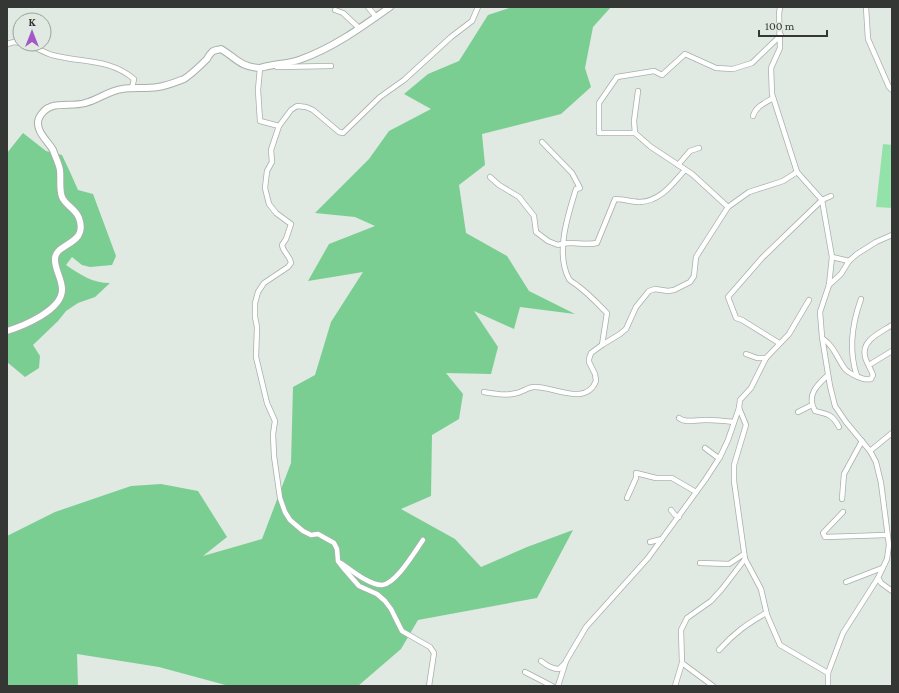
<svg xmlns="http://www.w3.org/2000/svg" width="899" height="693" viewBox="0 0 899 693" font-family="'Crimson Pro',serif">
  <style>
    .green { fill: #92e2a9 }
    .forest { fill: #7ace92 }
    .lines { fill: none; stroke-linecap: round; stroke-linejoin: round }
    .minor-casing { stroke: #a8b0aa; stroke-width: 6 }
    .tertiary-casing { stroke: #a8b0aa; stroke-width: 8 }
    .minor { stroke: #fff; stroke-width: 4.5 }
    .tertiary { stroke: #fff; stroke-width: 6 }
  </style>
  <rect width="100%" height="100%" fill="#e0e9e2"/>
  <polygon class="green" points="883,144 892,145 892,208 876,207"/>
  <g class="forest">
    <polygon points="512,7 611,7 593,27 585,68 591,87 561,114 482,134 485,165 459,185 466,233 507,256 529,291 575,314 520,307 514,329 474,311 498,347 491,374 446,373 463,394 459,419 432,435 431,496 401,509 455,539 481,567 527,547 573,530 537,598 418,620 401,649 358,686 229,686 159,667 77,654 78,686 7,686 7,536 55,512 131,486 161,484 198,491 227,537 203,556 262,539 291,463 293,387 315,375 331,322 363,272 308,281 329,244 375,226 355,217 315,213 369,159 389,131 431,109 404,94 428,74 459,61 488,15"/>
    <path d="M 23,133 L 46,151 L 62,155 L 70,172 L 78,190 L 93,194 L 116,256 L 112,265 L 90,267 L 82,265 L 72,257 L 66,265 C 81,275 92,283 110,283 L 95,297 L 78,303 L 66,311 L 58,321 L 33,345 L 40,356 L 39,368 L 25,377 L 7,362 L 7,153 Z"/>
  </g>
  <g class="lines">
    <g class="minor-casing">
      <g id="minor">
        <polyline points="368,7 376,17"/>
        <polyline points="780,7 779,14 780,48 771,68 772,94 797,172 822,200 832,257 829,285 820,312 822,337 830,386 835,406 846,422 870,451 876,462 881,483 889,545 887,559 878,578 843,633 828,673 828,686"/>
        <polyline points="866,7 868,39 889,87 892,90"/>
        <polyline points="335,10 343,13 359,28"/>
        <polyline points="7,44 14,42 20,43"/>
        <path d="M 26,44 C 35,47 43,52 52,55 C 81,63 109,58 134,79 L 132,88"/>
        <polyline points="277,67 331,66"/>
        <polyline points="261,68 260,68 258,90 260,121 279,126"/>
        <path d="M 753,116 C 756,106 765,103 773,98"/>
        <polyline points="635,133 634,121 638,91"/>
        <path d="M 542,142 L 572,173 L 580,188 L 576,189 C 568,215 555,253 569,279 C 571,282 575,283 578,286 C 589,294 598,304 607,313 L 602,345"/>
        <polyline points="678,165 690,151 699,148"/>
        <path d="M 490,177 L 499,185 L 519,197 L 534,216 L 536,232 L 548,241 L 558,245 C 570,240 584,246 597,243 L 615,199 C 623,199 632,202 640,202 C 661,201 672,184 685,170"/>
        <polyline points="728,207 692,174 651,147 635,133 599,133 599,103 617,77 654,71 662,75 685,54 716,68 733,69 752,63 781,35"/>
        <polyline points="832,257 849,261"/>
        <polyline points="829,285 841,274 849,261 857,254 876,242 892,235"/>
        <path d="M 822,338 C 834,346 837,358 845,369 C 850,374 864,381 871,379 L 873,375 C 871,369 867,364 865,357 C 861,340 880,333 892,325"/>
        <polyline points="779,343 742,320 736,318 728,297 762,258 822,200 831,196"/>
        <polyline points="746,354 757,358 766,358"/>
        <polyline points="869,365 892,351"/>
        <path d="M 828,375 C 817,385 806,395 815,411 C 828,414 833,415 839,427"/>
        <path d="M 857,376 C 848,350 852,324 861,299"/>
        <path d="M 484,392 C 495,394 506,396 517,393 C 523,392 528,387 534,387 C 553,386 586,407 596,381 L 595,374 L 589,362 L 589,359 L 591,353 L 602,345 L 620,334 L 626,329 L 636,307 L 649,291 L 655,289 L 668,291 L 674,290 L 690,282 L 694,276 L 696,257 L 728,207 L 749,192 L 783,181 L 797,172"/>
        <polyline points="739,408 746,425 734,465 734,481 745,559 761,589 767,615 780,645 828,673"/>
        <polyline points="798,412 812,405"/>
        <path d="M 679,418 C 686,424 698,419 707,420 C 716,420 725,421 734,422"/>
        <polyline points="705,448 717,457 720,457"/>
        <polyline points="870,451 892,433"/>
        <polyline points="627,498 636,478 636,473 656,478 672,478 696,492"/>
        <polyline points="842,499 844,474 862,441"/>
        <polyline points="671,510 675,515 679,517"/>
        <polyline points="843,512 823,533 825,537 886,535"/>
        <polyline points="650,542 662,539"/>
        <path d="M 341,563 C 351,570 369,585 382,585 C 396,584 415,551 423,540"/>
        <polyline points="700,563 729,564 744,554"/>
        <polyline points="878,578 881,583 892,591"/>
        <polyline points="846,582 882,568"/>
        <path d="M 719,650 C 734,633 747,624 766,613"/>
        <path d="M 541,661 C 547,666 552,669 559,669 L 564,664"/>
        <polyline points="682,663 713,686"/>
        <polyline points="525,672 552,686"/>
        <path d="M 429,686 L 434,653 L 430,647 L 402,631 L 391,609 L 385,601 L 377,594 L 359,586 L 345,570 L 338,561 L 337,549 L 334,543 L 318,534 L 311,535 L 303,531 L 290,520 L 285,512 L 280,498 L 274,456 L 273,434 L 275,421 L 267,403 L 256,357 L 257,327 L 255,317 L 255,303 L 258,292 L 264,283 L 288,267 L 291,263 C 290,256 283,252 282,245 L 286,239 L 291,224 L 276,213 L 269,204 L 265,188 L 267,171 L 272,162 L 271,150 L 279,126 L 291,110 L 297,106 L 306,107 L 313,110 L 339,132 L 343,133 L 380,97 L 404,80 L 451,37 L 472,21 L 478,7"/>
        <polyline points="558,686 566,661 586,627 648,558 705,480 720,457 728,440 739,408 740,400 751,388 766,358 789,334 809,300"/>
        <polyline points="675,686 682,663 681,630 687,618 711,601 722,589 745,559"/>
      </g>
    </g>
    <g class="tertiary-casing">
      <path id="tertiary" d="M 7,331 C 23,326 63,310 62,289 C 62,279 55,270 55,260 C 54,242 89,246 79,218 C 76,209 65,205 62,197 C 59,189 61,179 60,170 C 59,164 55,156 53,150 C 48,141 34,130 39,118 C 49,98 69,108 85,103 C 98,100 108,91 122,89 C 134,87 146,89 158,87 C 166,86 176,82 184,79 C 192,74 200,66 207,59 C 208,57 210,54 212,52 C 214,50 218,50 221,49 C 236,58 240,67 260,68 C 273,64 287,64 299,60 C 333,48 362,27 390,7"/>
    </g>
    <use href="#minor" class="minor"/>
    <use href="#tertiary" class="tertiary"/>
  </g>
  <rect width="899" height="693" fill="none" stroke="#343734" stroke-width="16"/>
  <g transform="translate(32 32)"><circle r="19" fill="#e0e9e2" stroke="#9ba29c"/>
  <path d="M0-3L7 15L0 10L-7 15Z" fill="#a557c8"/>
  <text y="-6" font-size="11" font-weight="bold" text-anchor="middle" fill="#343734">K</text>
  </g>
  <path d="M759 30v6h68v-6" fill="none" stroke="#343734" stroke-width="2"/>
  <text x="765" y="30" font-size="12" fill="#343734" stroke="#e0e9e2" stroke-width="3" paint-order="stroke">100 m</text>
</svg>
